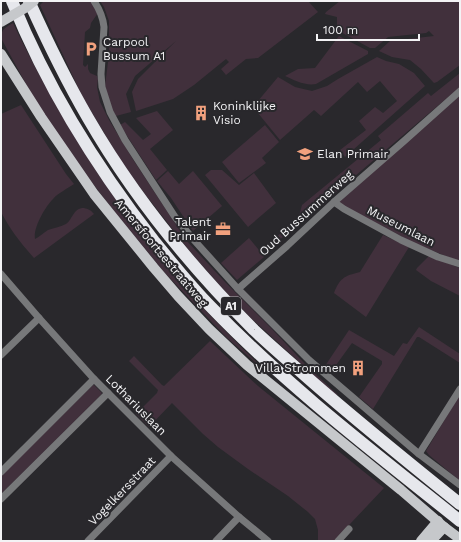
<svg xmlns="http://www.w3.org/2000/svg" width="461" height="542" viewBox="0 0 461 542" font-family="'Work Sans',sans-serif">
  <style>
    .green { fill: #41303c }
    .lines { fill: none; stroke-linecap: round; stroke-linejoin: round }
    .minor { stroke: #77787a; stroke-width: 7 }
    .primary { stroke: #c6c8cb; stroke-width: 10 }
    .motorway { stroke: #e6e7ec; stroke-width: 12 }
    .primary-bridge { stroke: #c6c8cb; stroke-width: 10 }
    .labels { text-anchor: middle; stroke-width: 4; stroke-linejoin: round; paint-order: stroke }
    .shield { fill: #29282c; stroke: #b6b6b9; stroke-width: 1 }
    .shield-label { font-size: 11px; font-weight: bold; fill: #f3f3f5 }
    .poi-label { font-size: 12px; fill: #f3f3f5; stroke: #29282c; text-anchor: start }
    .street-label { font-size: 12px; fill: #f3f3f5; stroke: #29282c }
  </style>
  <rect width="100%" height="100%" fill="#29282c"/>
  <g class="green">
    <polygon points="44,1 91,1 98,13 91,23 90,28 85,32 83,65 85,67 88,64 88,69 90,73 97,76 98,79 97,87 100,102 109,120 134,161 186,240 226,283 271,328 305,364 338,395 334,394 252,319 223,289 192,254 145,194 121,161 82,96 40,5"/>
    <polygon points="100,1 308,1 318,12 258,58 246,59 226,75 221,69 229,62 226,59 194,85 173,99 136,111 132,92 138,79 176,41 135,76 126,94 131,112 116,116 110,106 105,86 109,54 109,21 104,7"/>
    <polygon points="340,1 460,1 460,65 437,82 434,83 421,69 410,60 392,57 379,51 390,41 434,36 429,31 426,33 388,37 375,48 370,48 337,30 337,17 325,14 326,12"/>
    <path d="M 13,23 C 60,121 117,210 188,291 C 212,319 239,344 264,370 L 227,338 L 164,272 L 107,202 L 67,150 L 33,97 L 1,38 C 1,29 6,27 13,23 Z"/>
    <path d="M 339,36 L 368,51 L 368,54 L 316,84 C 305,86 294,80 285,76 L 298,69 L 315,68 Z"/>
    <polygon points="377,57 386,61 399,64 414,73 425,86 345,157 340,150 366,130 359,121 375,107 383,113 397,101 380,81 367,92 358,82 321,116 314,110 280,140 253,107 278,77 295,87 312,91 327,86 338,79"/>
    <polygon points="460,73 460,87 270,248 267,244 298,220 302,205 381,140 378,136 428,93 431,96"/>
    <polygon points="460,95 460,262 414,243 338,203"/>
    <path d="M 21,105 L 66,174 L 74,184 C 67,189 58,193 53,199 C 45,207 33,228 35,239 C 39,237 43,233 48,230 C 53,228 60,227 66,224 C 73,219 73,208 84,208 C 88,209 91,210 94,214 L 34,258 C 20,242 11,231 1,212 L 1,114 Z"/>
    <polygon points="157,111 173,130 150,149 167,170 156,180 120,125 125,122 143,140 151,134 136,118"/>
    <polygon points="265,125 279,142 262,158 266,163 239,183 222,162"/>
    <polygon points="211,170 222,170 239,185 254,173 276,203 248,227 205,175"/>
    <polygon points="168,171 179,184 193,171 222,206 193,231 171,198 157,181"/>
    <path d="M 383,235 L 409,247 L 366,317 L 334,293 C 340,278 344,276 360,272 Z"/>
    <polygon points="249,238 263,255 264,257 237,280 221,263"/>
    <polygon points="429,256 460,268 460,296 431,281 416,270 417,268"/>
    <polygon points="419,327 460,354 460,363 419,337 417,337 373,409 359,397 382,364 382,361 352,343 331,372 325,366 349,330 394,356 403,343 407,344"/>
    <polygon points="210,341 258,386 384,488 334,541 318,541 318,530 315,519 308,512 288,496 248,469 218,447 203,434 172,403 149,427 136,414 157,393 158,390 129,361 134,356 162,385 164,386"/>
    <polygon points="93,385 94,385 102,393 100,396 1,494 1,476"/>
    <polygon points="460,394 460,481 429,455 426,451"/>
  </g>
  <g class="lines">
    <g class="minor">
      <path d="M 94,1 C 100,10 103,17 104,27 L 101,74 L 102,87 L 110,112 L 125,140 L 175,217 L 193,239 L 238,289 L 309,360 L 419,454 L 460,485"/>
      <polyline points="334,202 344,209 401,240 438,257 460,264"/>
      <polyline points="1,274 39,318 94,379 171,456 239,517 268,541"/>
      <polyline points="238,289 287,246 334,202 404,141 460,91"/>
      <polyline points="1,355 39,318"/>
      <polyline points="419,454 460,389"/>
      <polyline points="1,472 94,379"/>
      <polyline points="1,499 108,393"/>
      <polyline points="88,541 171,456"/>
      <polyline points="216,541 239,517"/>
      <polyline points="338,541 349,529"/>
    </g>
    <g class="primary">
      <polyline points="1,54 41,117 94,194 154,268 178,296 209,329 247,365 401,490 444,527 460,539"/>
      <polyline points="421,541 438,521"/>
      <polyline points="431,541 444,527"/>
    </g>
    <g class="motorway">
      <path d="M 12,1 C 47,88 97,168 154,241 C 172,263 191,287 211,307 C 287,386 375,453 460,521"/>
      <path d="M 29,1 C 47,41 66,80 88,118 C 133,196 191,267 254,330 C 272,347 291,363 309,379 C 358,422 409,463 460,504"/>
    </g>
    <polyline class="primary-bridge" points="1,22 25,8 34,1"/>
  </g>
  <defs>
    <g id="parking-bare" transform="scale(1.2)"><path d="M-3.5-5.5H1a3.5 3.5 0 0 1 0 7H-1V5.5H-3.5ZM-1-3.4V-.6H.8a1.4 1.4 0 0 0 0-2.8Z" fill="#f2a17e" stroke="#29282c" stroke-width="2.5" paint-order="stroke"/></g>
    <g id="building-bare" transform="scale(1.2)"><path d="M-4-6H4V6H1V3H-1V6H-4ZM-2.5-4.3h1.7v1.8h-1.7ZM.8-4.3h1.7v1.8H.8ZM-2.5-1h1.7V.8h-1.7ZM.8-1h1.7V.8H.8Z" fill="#f2a17e" stroke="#29282c" stroke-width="2.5" paint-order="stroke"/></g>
    <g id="school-bare" transform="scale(1.2)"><path d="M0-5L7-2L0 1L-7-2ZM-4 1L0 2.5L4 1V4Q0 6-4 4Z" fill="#f2a17e" stroke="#29282c" stroke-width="2.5" paint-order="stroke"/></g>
    <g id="office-bare" transform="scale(1.2)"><path d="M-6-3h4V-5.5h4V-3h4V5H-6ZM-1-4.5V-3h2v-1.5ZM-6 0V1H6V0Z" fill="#f2a17e" stroke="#29282c" stroke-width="2.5" paint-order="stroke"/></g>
  </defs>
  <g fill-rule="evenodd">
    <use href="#parking-bare" x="91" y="49"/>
    <use href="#building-bare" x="201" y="113"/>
    <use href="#school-bare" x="305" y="154"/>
    <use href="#office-bare" x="223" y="229"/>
    <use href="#building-bare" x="358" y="368"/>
  </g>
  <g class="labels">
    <rect class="shield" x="221" y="297" width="20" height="18" rx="3"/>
    <g class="shield-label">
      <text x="231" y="310">A1</text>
    </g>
    <g class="poi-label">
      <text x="103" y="46">Carpool<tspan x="103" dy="14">Bussum A1</tspan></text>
      <text x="213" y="110">Koninklijke<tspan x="213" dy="14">Visio</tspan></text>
      <text x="317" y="158">Elan Primair</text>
      <text x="211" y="226" text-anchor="end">Talent<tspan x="211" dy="14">Primair</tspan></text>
      <text x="346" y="372" text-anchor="end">Villa Strommen</text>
    </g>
    <g class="street-label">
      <text transform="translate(306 213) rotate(-42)" y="4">Oud Bussummerweg</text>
      <text transform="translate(401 226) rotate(27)" y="4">Museumlaan</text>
      <text transform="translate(161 253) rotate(50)" y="4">Amersfoortsestraatweg</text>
      <text transform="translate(136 405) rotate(45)" y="4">Lothariuslaan</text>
      <text transform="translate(122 491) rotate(-46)" y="4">Vogelkersstraat</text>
    </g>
  </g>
  <rect width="461" height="542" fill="none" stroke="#f3f3f5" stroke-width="4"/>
  <path d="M317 34v6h102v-6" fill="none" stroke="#f3f3f5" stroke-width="2"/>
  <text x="323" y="34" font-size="12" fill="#f3f3f5" stroke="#29282c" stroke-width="3" paint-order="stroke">100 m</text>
</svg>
